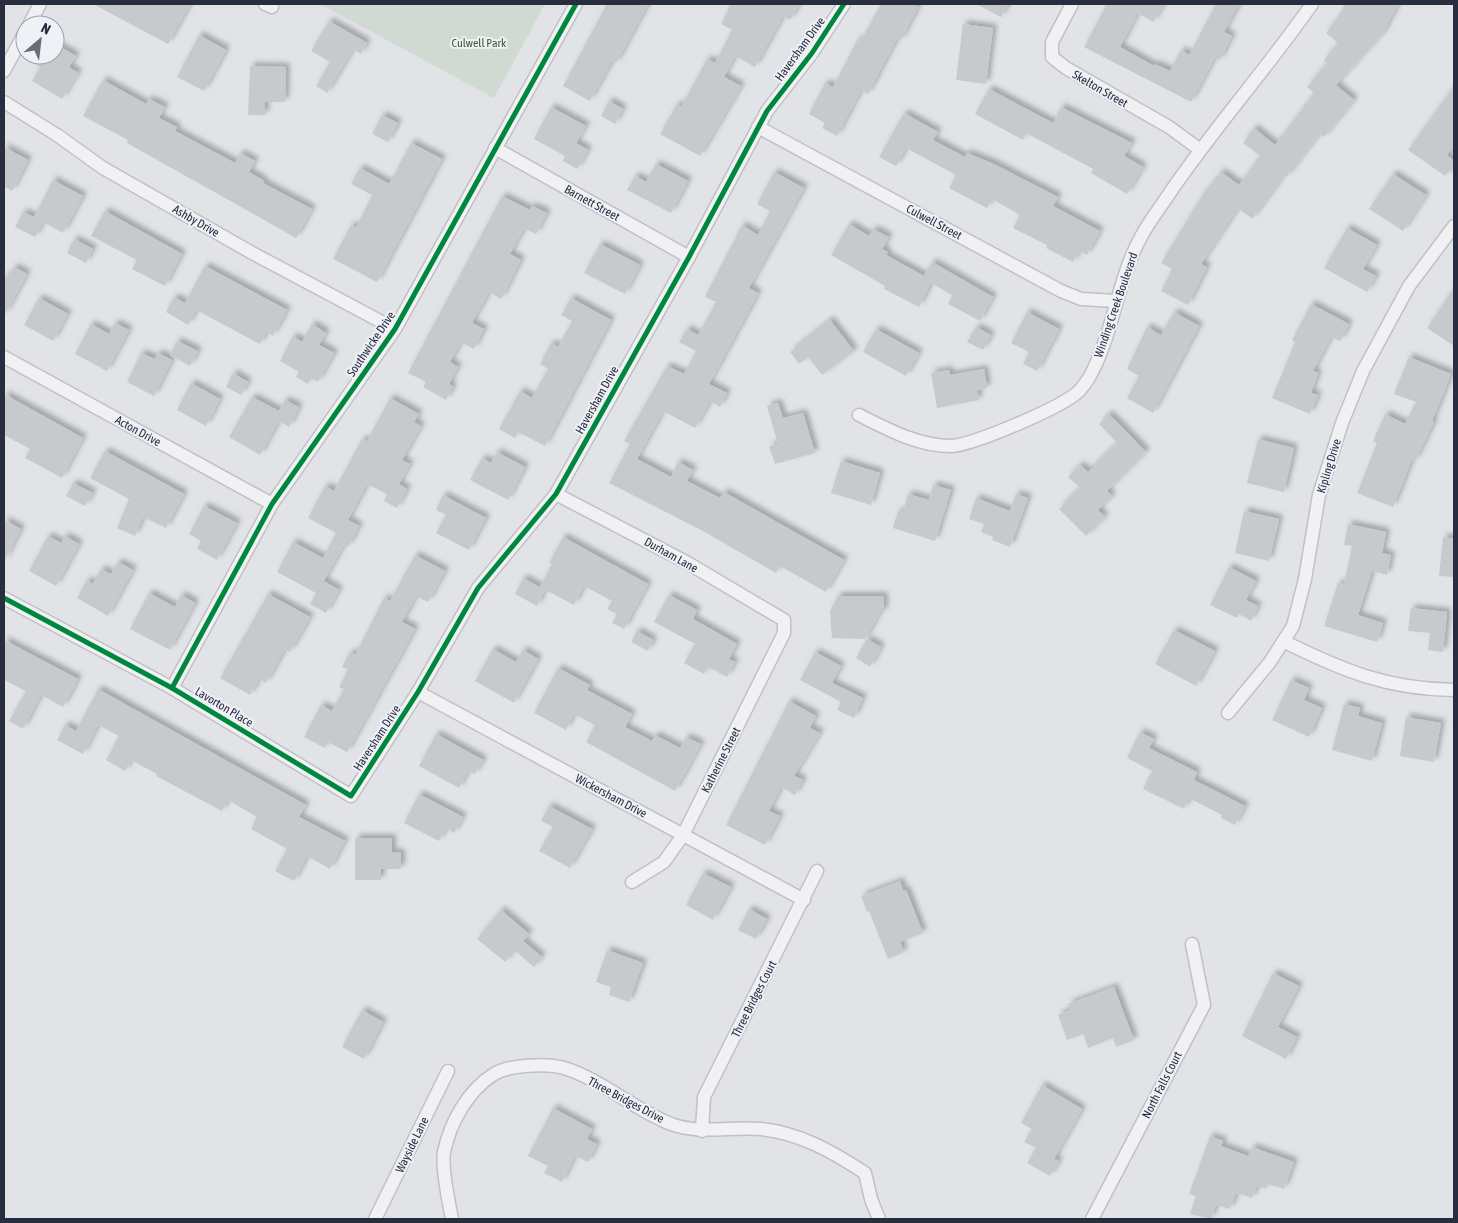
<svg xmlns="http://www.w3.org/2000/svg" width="1458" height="1223" viewBox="0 0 1458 1223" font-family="'Asap Condensed',sans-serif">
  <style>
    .green { fill: #d0dad2 }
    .building { fill: #c7cacd; filter: url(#shadow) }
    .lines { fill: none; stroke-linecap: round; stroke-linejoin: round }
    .street-casing { stroke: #bfc1c5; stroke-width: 15 }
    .street { stroke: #f1f1f3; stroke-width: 12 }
    .cycleway-casing { stroke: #eff1f6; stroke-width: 8 }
    .cycleway { stroke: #00873e; stroke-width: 5 }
    .labels { text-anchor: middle; stroke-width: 4; stroke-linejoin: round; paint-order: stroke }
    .park-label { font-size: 12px; fill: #385c35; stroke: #eff1f6 }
    .street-label { font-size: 12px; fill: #282e40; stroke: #eff1f6 }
  </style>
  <defs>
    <filter id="shadow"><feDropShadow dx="4" dy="-4" stdDeviation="2.5" flood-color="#0004"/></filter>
  </defs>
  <rect width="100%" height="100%" fill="#e1e3e7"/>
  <polygon class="green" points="320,4 545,4 494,98"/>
  <g class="building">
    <polygon points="93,4 190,4 168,44"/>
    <polygon points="607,4 648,4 616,63 612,61 590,101 563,86"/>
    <polygon points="731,4 799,4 790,20 783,16 755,67 735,56 724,77 741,86 700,156 660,134 677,104 681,107 707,59 715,63 732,30 721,24"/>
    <polygon points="881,4 912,4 918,7 901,40 897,38 868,94 861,90 837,136 822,128 825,123 809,114 825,83 833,87 858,39 861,41"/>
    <polygon points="976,4 1008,4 1001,17"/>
    <polygon points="1107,4 1164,4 1153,22 1138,13 1120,47 1154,66 1155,64 1170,71 1181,50 1189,55 1216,4 1239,4 1224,32 1232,36 1220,60 1215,57 1191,102 1084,47"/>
    <polygon points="1345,4 1398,4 1383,33 1336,85 1354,100 1324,137 1320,133 1286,177 1284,175 1252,219 1238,208 1201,264 1207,267 1188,305 1161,291 1172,269 1161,263 1202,196 1221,172 1239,185 1260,156 1243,143 1254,128 1275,145 1314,93 1307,87 1327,63 1324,60 1338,43 1326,33 1337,19"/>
    <polygon points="329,21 367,43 361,54 353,49 327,93 316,86 330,62 311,51"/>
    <polygon points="963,24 993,28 986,84 956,80"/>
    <polygon points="199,35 226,50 204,91 177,77"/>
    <polygon points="55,44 76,56 69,67 78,73 62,99 32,81 40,67 22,55 55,55"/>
    <polygon points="250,66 286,67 285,102 265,102 265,115 248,115"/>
    <polygon points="103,80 146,104 149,99 165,107 159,118 177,127 175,131 235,163 240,153 255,161 249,172 264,181 263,183 312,209 296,238 127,143 128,140 83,116"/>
    <polygon points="1454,86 1454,145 1447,155 1454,161 1454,164 1445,176 1408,150"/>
    <polygon points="989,89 1053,123 1061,107 1132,143 1124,156 1143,167 1127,194 1091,173 1093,169 1026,133 1023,140 975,114"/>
    <polygon points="609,101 623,109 615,124 601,116"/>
    <polygon points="551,107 586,126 576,143 588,150 577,169 563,161 565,156 534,139"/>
    <polygon points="904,113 938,132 933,140 965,157 967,153 994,164 1058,197 1053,206 1100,231 1087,255 1079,251 1073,262 1046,248 1047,245 1013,228 1020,215 992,199 987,208 949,188 956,175 906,148 896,166 879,157"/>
    <polygon points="382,115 398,123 388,142 372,134"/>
    <polygon points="411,143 442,159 377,282 333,259 351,225 356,228 372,195 351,184 360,168 389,184"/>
    <polygon points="4,147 28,160 12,191 4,186"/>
    <polygon points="656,164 688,181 671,213 627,190 635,176 646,182"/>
    <polygon points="774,172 804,188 749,288 758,293 709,384 727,393 720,407 710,401 695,428 663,411 637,459 671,477 678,462 693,470 687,481 720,498 724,492 844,560 826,592 780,566 776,573 703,531 609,483 630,444 624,441 667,366 684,374 696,351 679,342 687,329 698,335 716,302 705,297 742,225 758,235 770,211 757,204"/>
    <polygon points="1393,174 1426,195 1403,231 1369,209"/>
    <polygon points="53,180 83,196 63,233 43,222 35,237 15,227 23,212 34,217"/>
    <polygon points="502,196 530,210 532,206 547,213 536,234 524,228 510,254 521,260 501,299 489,292 472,323 484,329 474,349 461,342 450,362 458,367 449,384 453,387 446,400 423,387 426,382 408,373"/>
    <polygon points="105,211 182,254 165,286 132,269 137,260 91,236"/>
    <polygon points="849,224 869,236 873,229 889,237 882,249 888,252 886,255 924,276 932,262 993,297 980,321 948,304 952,295 931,283 919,307 884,289 885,286 831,255"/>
    <polygon points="1347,228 1377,245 1363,269 1376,276 1367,292 1324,268"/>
    <polygon points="74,239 93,249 86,263 67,253"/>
    <polygon points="600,244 640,265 625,294 584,273"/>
    <polygon points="205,266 287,310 273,336 266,332 260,344 196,310 188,325 166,312 174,297 185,303"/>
    <polygon points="14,267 27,274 4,316 4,276 7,278"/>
    <polygon points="1454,288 1454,346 1427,328"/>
    <polygon points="39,298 68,314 53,341 24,325"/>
    <polygon points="571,298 611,320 545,446 518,432 515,438 499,429 520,391 532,398 548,369 540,364 551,343 558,347 572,321 561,315"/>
    <polygon points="1311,304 1349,324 1340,341 1331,337 1313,371 1318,373 1311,393 1318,395 1310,414 1272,398 1295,342 1292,340"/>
    <polygon points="1027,312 1059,329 1037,371 1023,364 1029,352 1011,343"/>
    <polygon points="1174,312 1199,326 1153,413 1127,398 1139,376 1127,369 1147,327 1161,335"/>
    <polygon points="830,320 854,351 822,375 808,357 799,364 790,352"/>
    <polygon points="115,323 129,330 107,371 75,354 91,324 109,334"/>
    <polygon points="312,324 326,333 319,345 334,353 318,382 311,378 308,384 296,377 299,372 280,361 293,336 302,342"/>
    <polygon points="976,327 991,335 983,350 967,342"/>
    <polygon points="876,329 919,353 906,376 863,352"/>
    <polygon points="177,341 198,351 190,366 170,355"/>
    <polygon points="141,353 155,359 158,353 172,360 154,396 127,382"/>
    <polygon points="1409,357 1451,374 1432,421 1434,422 1415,461 1412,459 1393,507 1357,493 1377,443 1373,441 1385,414 1405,424 1416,402 1394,394"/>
    <polygon points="984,369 987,388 977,390 979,400 937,408 931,373 949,370 950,375"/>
    <polygon points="233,373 248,382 241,395 226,387"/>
    <polygon points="191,383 220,399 206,426 177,410"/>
    <polygon points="4,394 83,438 62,478 25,458 30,449 4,435"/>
    <polygon points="252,397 279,411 285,400 299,407 289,427 279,421 260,455 229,437"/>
    <polygon points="390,398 419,414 414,422 421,426 402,460 410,464 399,484 407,489 397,508 384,501 387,494 367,484 348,520 359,526 348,547 344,544 324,581 339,590 326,613 310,604 316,593 277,572 293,542 323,558 336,533 308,518 325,486 334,491 362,439 367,441"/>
    <polygon points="778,403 783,418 803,413 815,453 775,464 769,446 778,444 767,406"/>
    <polygon points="1109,414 1146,452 1107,491 1112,496 1098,510 1105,517 1086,536 1059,509 1080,488 1068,477 1080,465 1088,472 1117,443 1099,424"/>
    <polygon points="1258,439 1294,448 1284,492 1247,483"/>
    <polygon points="105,451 184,494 166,528 143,517 135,536 117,528 129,499 90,478"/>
    <polygon points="497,452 525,467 508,500 470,480 482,458 491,463"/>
    <polygon points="841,461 880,473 871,505 831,493"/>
    <polygon points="73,483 93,493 85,506 66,496"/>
    <polygon points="933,485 951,490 935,541 893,528 898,511 903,512 908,494 929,500"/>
    <polygon points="1016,494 1028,498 1010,547 992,540 993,537 981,532 984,524 969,519 976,498 1010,511"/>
    <polygon points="443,495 486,518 469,550 436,533 446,515 436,510"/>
    <polygon points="204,506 237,523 217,560 197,549 201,541 189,534"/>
    <polygon points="1244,511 1279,519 1269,561 1235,553"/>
    <polygon points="4,520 21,529 4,562"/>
    <polygon points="1348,524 1386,532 1382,553 1391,555 1387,575 1372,571 1358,615 1383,623 1377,642 1324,626 1338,583 1344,584 1352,546 1344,545"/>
    <polygon points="48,536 61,543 65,536 79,544 56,586 29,571"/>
    <polygon points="563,537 648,584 624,629 612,623 617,614 607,609 612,601 584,586 574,605 540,587 552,564 549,563"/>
    <polygon points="1443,537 1454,539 1454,577 1439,576"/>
    <polygon points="415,555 445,571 428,602 416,596 402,622 415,629 347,752 328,742 325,748 304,737 321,705 332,711 344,689 339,687 348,670 342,667 350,652 355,655 384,598 390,601"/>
    <polygon points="118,562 133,570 108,616 77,598 87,580 93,584 101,569 111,574"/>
    <polygon points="1229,567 1256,581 1246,600 1258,606 1251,621 1239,614 1237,618 1210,605"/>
    <polygon points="523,578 545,590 537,606 515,594"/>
    <polygon points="149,593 175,607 181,595 195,603 170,650 130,629"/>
    <polygon points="268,594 310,617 290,652 285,649 266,683 259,679 250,695 220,678"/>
    <polygon points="669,595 697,610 693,619 737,644 729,659 735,662 727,677 708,667 704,674 684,663 695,644 654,622"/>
    <polygon points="838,596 884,596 884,612 880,612 865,639 832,638 830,611"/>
    <polygon points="1411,608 1447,612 1443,652 1428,650 1430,633 1408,631"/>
    <polygon points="1174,630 1215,651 1196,686 1155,664"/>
    <polygon points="637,631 653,640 648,651 631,642"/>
    <polygon points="867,639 881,647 870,667 856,658"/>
    <polygon points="4,640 78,679 63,707 41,695 23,729 9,721 26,691 4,680"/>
    <polygon points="493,649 516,662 523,650 538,659 514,703 475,681"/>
    <polygon points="815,652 841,666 832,683 863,698 854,718 837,710 841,702 800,680"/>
    <polygon points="558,668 590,685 587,690 632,714 625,727 652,741 655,735 680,748 686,737 701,744 675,791 586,742 595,725 574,714 566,730 534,713"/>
    <polygon points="1291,680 1309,688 1304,700 1322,708 1309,737 1272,720"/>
    <polygon points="98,689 306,805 299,817 345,841 330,869 307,856 294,881 275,871 287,849 251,829 257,817 228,800 222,811 156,776 157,774 131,760 125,771 106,760 119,736 98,725 83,754 57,740 65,725 76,731"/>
    <polygon points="789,701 816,716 810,728 820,733 794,776 803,780 795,795 781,787 769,811 780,816 765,845 726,825"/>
    <polygon points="1344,704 1360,708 1358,716 1382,723 1372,761 1332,750"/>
    <polygon points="1406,717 1441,723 1434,762 1400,756"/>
    <polygon points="1140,732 1154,739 1149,748 1197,772 1194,780 1245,806 1235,825 1221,818 1222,815 1189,798 1184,809 1143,789 1152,771 1127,758"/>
    <polygon points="436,734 483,760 475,774 468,771 459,788 419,766"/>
    <polygon points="419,794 463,817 454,833 446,828 439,841 404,823"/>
    <polygon points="549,806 592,829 570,868 539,851 553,827 541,821"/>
    <polygon points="355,838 392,838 392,852 401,853 401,869 381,869 381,880 355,880"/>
    <polygon points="703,873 731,887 713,920 686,905"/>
    <polygon points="900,881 903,891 906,890 923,933 900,942 904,952 888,959 869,911 867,912 861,896"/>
    <polygon points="749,909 767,919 756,939 738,930"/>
    <polygon points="501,910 529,934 523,941 542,957 534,967 514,950 505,962 477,939"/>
    <polygon points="607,950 643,963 629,1002 609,995 611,987 596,982"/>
    <polygon points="1273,973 1299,986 1278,1027 1297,1037 1286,1059 1242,1036"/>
    <polygon points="1114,987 1134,1040 1116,1047 1113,1038 1088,1048 1083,1034 1067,1040 1058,1015 1070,1010 1068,1004"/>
    <polygon points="362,1010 383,1022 364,1059 342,1047"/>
    <polygon points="1042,1085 1082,1109 1054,1159 1059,1161 1050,1176 1027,1163 1036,1148 1024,1142 1032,1129 1021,1123"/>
    <polygon points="553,1108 592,1129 587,1139 597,1144 588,1162 575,1156 562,1182 544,1173 548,1166 528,1156"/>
    <polygon points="1210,1136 1223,1141 1221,1146 1248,1156 1252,1147 1294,1162 1284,1189 1268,1184 1266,1189 1257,1186 1252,1198 1236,1193 1230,1209 1216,1205 1211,1219 1190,1214 1196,1196 1189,1194"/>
  </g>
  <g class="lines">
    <g class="street-casing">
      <g id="street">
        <polyline points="265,4 272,7"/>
        <polyline points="1072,4 1052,42 1052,57 1066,68 1169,127 1199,149"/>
        <polyline points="29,25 40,4"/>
        <polyline points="4,71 25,32"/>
        <polyline points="4,102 57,135 103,168 254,254 395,329"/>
        <polyline points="758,127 1061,291 1081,299 1116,301"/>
        <polyline points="495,148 689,257"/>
        <polyline points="4,357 272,504"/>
        <path d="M 859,415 C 887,429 918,446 951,446 C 973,445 1063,407 1079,391 C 1083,387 1087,381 1090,376 C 1114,332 1117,279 1142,235 C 1149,222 1159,209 1167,197 C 1212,130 1266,70 1312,4"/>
        <polyline points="556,494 686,562 784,620 784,633 683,835 664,862 632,882"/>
        <polyline points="4,598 172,688 351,796 418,692 478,588 556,494 689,257 767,111 812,53 844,4"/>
        <path d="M 1285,642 C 1344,671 1387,689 1454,690"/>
        <polyline points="172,688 272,504 395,329 576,4"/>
        <polyline points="418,692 804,900"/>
        <polyline points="1228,713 1270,662 1293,626 1305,579 1319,495 1342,423 1363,371 1409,286 1454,226"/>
        <polyline points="702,1131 704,1097 817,871"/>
        <polyline points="375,1219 448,1071"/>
        <path d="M 452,1219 C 449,1203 441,1167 444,1152 C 450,1123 468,1090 494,1074 C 509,1065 547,1063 564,1068 C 603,1080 634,1110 671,1124 C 702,1135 731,1126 761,1129 C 800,1133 833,1152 865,1173 L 871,1199 L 879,1219"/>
        <polyline points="1092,1219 1204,1005 1192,944"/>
      </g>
    </g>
    <use href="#street" class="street"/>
    <g class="cycleway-casing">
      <g id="cycleway">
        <polyline points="4,598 172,688 351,796 418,692 478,588 556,494 689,257 767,111 812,53 844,4"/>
        <polyline points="172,688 272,504 395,329 576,4"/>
      </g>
    </g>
    <use href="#cycleway" class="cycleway"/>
  </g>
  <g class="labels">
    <g class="park-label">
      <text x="479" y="47">Culwell Park</text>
    </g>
    <g class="street-label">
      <text transform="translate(800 49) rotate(-54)" y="4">Haversham Drive</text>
      <text transform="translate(1100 89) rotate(30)" y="4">Skelton Street</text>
      <text transform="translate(592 203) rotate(29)" y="4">Barnett Street</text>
      <text transform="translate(196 221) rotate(30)" y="4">Ashby Drive</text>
      <text transform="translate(934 222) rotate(28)" y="4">Culwell Street</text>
      <text transform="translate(1116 305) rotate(-71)" y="4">Winding Creek Boulevard</text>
      <text transform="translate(371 344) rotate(-56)" y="4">Southwicke Drive</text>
      <text transform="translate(597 400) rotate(-61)" y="4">Haversham Drive</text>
      <text transform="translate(138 431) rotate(29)" y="4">Acton Drive</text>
      <text transform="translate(1329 466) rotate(-73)" y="4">Kipling Drive</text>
      <text transform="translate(671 555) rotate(29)" y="4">Durham Lane</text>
      <text transform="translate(224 707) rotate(31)" y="4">Lavorton Place</text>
      <text transform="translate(377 738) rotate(-57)" y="4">Haversham Drive</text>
      <text transform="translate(721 760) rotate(-63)" y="4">Katherine Street</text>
      <text transform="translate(611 796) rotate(28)" y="4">Wickersham Drive</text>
      <text transform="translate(754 999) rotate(-63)" y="4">Three Bridges Court</text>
      <text transform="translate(1162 1085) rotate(-63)" y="4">North Falls Court</text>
      <text transform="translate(626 1100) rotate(28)" y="4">Three Bridges Drive</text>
      <text transform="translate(412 1145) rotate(-64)" y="4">Wayside Lane</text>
    </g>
  </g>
  <rect width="1458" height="1223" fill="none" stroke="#282e40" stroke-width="10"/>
  <g transform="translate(40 40) rotate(28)"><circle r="24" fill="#eff1f6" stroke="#9fa3ad"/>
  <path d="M0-4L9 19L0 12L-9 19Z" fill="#696d7a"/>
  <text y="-8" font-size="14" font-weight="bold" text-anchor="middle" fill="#282e40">N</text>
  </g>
</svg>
